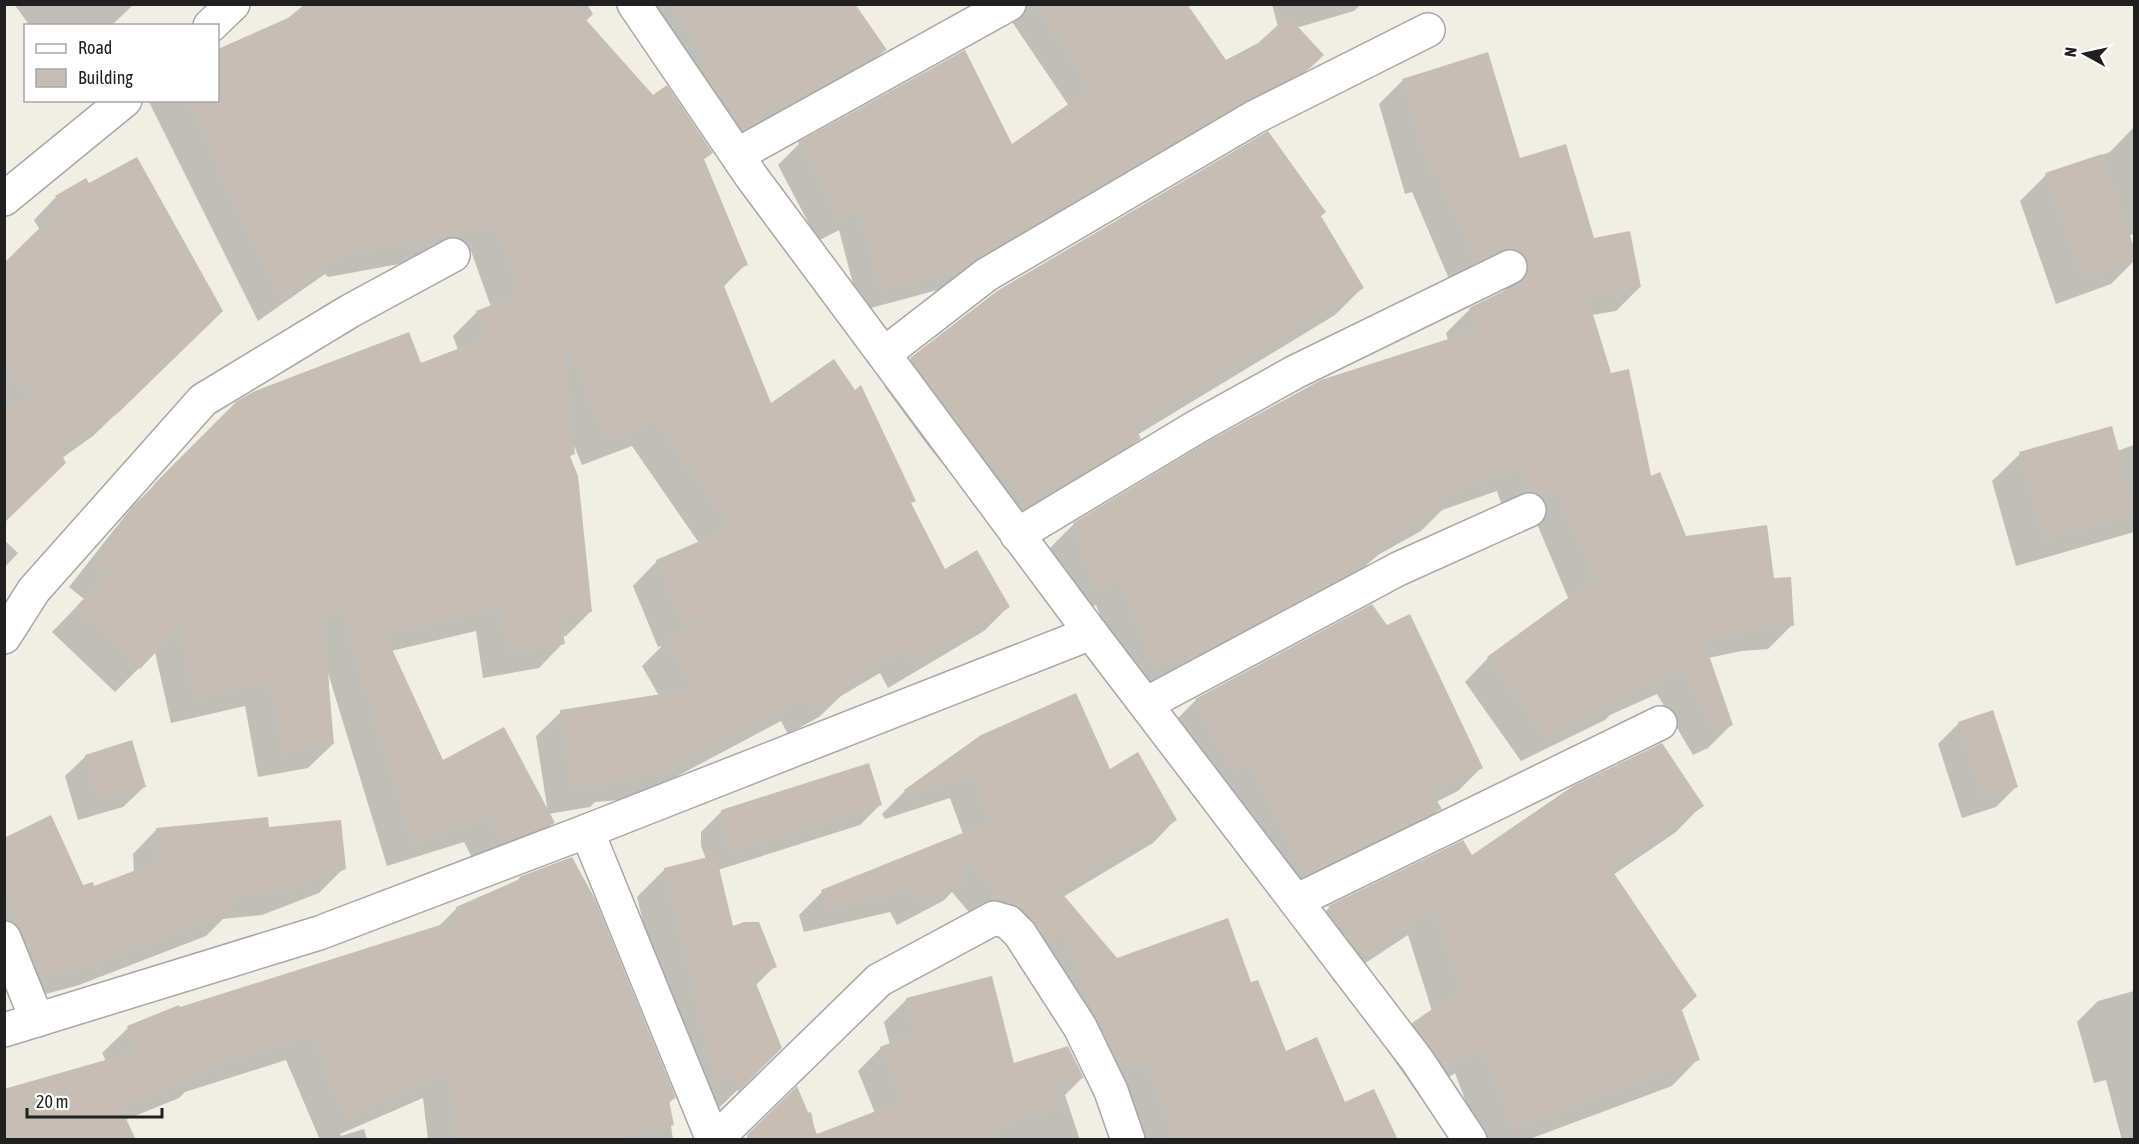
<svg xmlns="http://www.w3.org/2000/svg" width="2139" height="1144" viewBox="0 0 2139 1144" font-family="'Asap Condensed',sans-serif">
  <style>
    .shadow { fill: #0003; fill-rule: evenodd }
    .building { fill: #c6beb5 }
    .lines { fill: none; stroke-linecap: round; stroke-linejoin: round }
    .minor-casing { stroke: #a7a7a7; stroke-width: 36 }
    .minor { stroke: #fff; stroke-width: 33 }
  </style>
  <rect width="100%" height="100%" fill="#f1eee6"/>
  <g class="shadow">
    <polygon points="14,4 134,4 111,26 30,26"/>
    <path d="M 307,4 L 587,4 L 593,14 L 585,22 L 653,97 L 711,153 L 703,160 L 746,264 L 723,287 L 770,406 L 914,501 L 910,504 L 944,571 L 1009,606 L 984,631 L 888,688 L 880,673 L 841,696 L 819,717 L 788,734 L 781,721 L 634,799 L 595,802 L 590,807 L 548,814 L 553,823 L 528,847 L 477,867 L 464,842 L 387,866 L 328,673 L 333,744 L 308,768 L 258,777 L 245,706 L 171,723 L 155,652 L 115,692 L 52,632 L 84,599 L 69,587 L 132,507 L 238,403 L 420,365 L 458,350 L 453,336 L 477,312 L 491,307 L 471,251 L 328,277 L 325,274 L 258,321 L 148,100 L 218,100 L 218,73 L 223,78 L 218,64 L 241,40 L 289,20 ZM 573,443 L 582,465 L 632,446 L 699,543 L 657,561 L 633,586 L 658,647 L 662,646 L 642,666 L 659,696 L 561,712 L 536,736 L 548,813 L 442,762 L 391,651 L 476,631 L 483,678 L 539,668 L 563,643 L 562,636 L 566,636 L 591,611 L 569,457 L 574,453 Z"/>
    <polygon points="630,4 853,4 885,50 860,75 718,154"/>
    <polygon points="1000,4 1185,4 1226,62 1259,45 1278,27 1272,4 1361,4 1354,11 1296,28 1322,55 1301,76 941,289 860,311 839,230 818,241 778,165 799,144 1011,146 1069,106"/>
    <polygon points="1403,80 1519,160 1640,287 1616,311 1592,315 1610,375 1650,478 1685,537 1772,580 1792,625 1768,649 1742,651 1708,658 1732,724 1708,748 1693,755 1657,694 1610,715 1605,720 1521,761 1465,682 1488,658 1569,600 1532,512 1505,515 1497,491 1442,510 1421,531 1378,555 1354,576 1154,688 1150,681 1129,689 1096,605 1071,613 1050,548 1074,524 1448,340 1446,333 1470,309 1505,292 1504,283 1452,286 1412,192 1405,194 1379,104"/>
    <polygon points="2134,127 2134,234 2129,235 2134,252 2134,261 2111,284 2056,304 2020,201 2046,175 2110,152"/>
    <polygon points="56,197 198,334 93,436 62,458 4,521 4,265 40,230 34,220"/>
    <polygon points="1320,216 1362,288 1335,315 1137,435 1139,438 1112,466 1000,533 928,446 884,386 911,359 997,292"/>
    <polygon points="2134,445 2134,532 2016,566 1992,481 2020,454 2117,451"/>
    <polygon points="4,540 18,553 4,568"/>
    <polygon points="1196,700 1481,768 1458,791 1436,802 1440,808 1418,831 1283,897 1173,723"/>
    <polygon points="1959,723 2017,786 1996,807 1962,818 1938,744"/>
    <polygon points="982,737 1109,771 1175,820 1153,843 1063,897 1117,960 1250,984 1285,1053 1344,1104 1396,1140 1143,1140 1067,1031 1011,944 978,923 952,892 943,901 897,925 890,912 804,932 799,915 822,892 963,834 950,798 885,819 882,814 905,791"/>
    <polygon points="86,756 144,787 123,807 78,820 65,776"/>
    <polygon points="880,805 860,825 718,870 732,928 775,966 755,986 780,1048 710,1117 688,1108 637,897 664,870 706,859 701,846 701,832 722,811"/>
    <polygon points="1702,805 1676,832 1613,875 1698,1059 1672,1086 1527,1140 1480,1140 1455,1073 1420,1097 1387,1050 1413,1024 1432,1011 1408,935 1335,983 1302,934 1329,908 1462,842 1471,857"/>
    <polygon points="157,829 268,829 344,868 319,893 262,915 223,919 206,936 79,985 16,1002 4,974 4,840 82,887 93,888 134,872 133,854"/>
    <polygon points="572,859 674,1098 668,1104 673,1125 671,1126 673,1140 428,1140 423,1098 340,1134 341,1136 364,1129 367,1140 320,1140 286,1060 185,1092 179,1098 125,1120 4,1140 106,1061 102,1053 128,1028 179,1009 437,928 457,908 514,883 520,878"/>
    <polygon points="2134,991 2134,1140 2122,1140 2106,1080 2094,1083 2077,1022 2098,1001"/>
    <polygon points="907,999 1013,1065 1082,1078 1065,1095 1080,1140 745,1140 797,1088 807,1113 811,1112 816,1136 875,1113 858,1071 881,1048 890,1045 884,1022"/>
  </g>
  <g class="building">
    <polygon points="305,4 572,4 653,95 667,85 713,153 704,159 748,265 720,276 771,403 834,359 855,390 861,385 916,501 911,503 945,569 977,550 1010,607 913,664 905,650 842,686 845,693 813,711 806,698 660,775 616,779 617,783 572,790 560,710 693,689 666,641 706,619 683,623 656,560 730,528 656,422 607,441 562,334 575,454 570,456 578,476 592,612 560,616 565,644 508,654 500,608 385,634 443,760 504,727 555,823 501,843 488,818 412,843 342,614 323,618 334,744 283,754 270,683 195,699 179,628 140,669 76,607 107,574 92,562 157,481 237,401 255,391 409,332 421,363 486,338 476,311 520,294 495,227 352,253 350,250 282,298 185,100 218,100 218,49 288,18"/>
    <polygon points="670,4 855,4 887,50 781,109 779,105 743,130 697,63 705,58"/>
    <polygon points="1035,4 1187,4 1226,60 1258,43 1288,16 1324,55 1310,68 1246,101 976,259 964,269 881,291 859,210 839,221 798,142 965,50 1012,144 1091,88"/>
    <polygon points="1488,52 1520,158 1566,144 1594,238 1630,231 1641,287 1588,298 1611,373 1629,369 1651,476 1660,472 1686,536 1767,525 1774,578 1791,577 1794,626 1767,627 1704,641 1733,725 1717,732 1682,672 1629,694 1631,696 1545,738 1487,657 1594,579 1556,489 1540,495 1529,492 1521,468 1440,497 1446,508 1393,538 1395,541 1379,550 1380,552 1348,572 1349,574 1178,666 1174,658 1153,666 1120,582 1094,591 1073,523 1207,442 1321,380 1476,330 1469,308 1518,284 1525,278 1529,269 1527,259 1521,252 1512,248 1502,250 1476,263 1435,169 1429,171 1402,79"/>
    <polygon points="1268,131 1326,212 1321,216 1364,288 1135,427 1141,439 1061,487 1060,483 1027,507 955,419 910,358 997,291"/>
    <polygon points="2102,154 2134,247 2134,260 2082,279 2045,173"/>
    <polygon points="137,157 223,311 118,413 61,453 66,463 4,523 4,409 33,395 4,366 4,263 62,206 55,196 86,178 89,183"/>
    <polygon points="2112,426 2134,507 2134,514 2043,540 2019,452"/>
    <polygon points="1372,604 1387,625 1410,614 1483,768 1432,793 1442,809 1307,875 1265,794 1247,764 1232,771 1195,699"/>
    <polygon points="1076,693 1110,769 1138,752 1177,820 1060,891 1117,958 1228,918 1251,982 1258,980 1286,1051 1317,1037 1345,1102 1374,1089 1398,1140 1174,1140 1146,1063 1121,1069 1090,1008 1062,932 1049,944 1033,921 1021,908 1001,900 960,852 967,879 920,904 913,890 827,910 821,890 990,822 973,776 908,797 904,790 981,735"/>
    <polygon points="1993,710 2018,787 1982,799 1958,722"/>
    <polygon points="132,740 146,787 98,801 85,755"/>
    <polygon points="1662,743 1704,806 1611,869 1697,996 1682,1010 1700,1060 1512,1129 1482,1048 1447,1071 1412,1023 1460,990 1435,910 1362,957 1328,906 1463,840 1472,855 1573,786"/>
    <polygon points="869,763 882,805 730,853 721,825 721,810"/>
    <polygon points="51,815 83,885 93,882 94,886 160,861 156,828 268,817 269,827 341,820 346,869 287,891 230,897 232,912 105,961 40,978 21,931 16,924 4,883 4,838"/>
    <polygon points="716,855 733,926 744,922 759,922 777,967 753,976 782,1048 738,1092 734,1074 715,1082 664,868"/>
    <polygon points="572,857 595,899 676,1098 669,1101 674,1125 612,1140 456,1140 448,1074 346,1118 311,1036 204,1069 206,1073 121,1108 136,1140 4,1140 4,1089 137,1051 127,1026 179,1005 180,1007 459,919 456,907 520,879 519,877"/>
    <polygon points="992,976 1014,1063 1068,1046 1084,1078 1055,1085 1061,1107 997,1127 1001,1140 748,1140 747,1135 797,1086 817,1134 902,1101 880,1047 915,1033 906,998"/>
  </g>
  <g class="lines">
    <g class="minor-casing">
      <g id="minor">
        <polyline points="634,4 751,176 1091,633 1417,1060 1470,1140"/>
        <polyline points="210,26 233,4"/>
        <polyline points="737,155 1009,4"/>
        <polyline points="4,199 125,100"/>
        <polyline points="884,354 986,275 1255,117 1428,30"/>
        <polyline points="1017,535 1198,426 1295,372 1510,267"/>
        <polyline points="4,637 34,590 203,400 350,311 453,255"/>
        <polyline points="1146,704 1398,569 1529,510"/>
        <polyline points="587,831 713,1140"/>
        <polyline points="1296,901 1660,723"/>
        <polyline points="4,938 37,1020"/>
        <polyline points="4,1030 319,933 587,831 1091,633"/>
        <polyline points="715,1140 879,980 994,918 1008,922 1020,934 1080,1027 1111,1091 1128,1140"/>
      </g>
    </g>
    <use href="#minor" class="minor"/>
  </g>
  <rect width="2139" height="1144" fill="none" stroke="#202020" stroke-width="12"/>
  <rect x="24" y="24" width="195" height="78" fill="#ffffff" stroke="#a6a6a6" stroke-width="1.5"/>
  <rect x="36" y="44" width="30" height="9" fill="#ffffff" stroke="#a6a6a6" stroke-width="1.5"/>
  <text x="78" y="54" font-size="18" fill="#202020">Road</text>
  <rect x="36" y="69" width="30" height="18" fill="#c6beb5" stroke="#a6a6a6" stroke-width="1.5"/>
  <text x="78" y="84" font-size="18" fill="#202020">Building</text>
  <g transform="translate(2085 54) rotate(278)" stroke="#ffffff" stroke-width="4.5" paint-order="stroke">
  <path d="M0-4.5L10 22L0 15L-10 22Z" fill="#202020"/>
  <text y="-9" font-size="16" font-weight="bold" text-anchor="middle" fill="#202020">N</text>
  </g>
  <path d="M27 1108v9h135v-9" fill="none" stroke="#202020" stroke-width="3"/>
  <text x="36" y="1108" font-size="18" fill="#202020" stroke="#ffffff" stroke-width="4.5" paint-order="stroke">20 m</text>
</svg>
